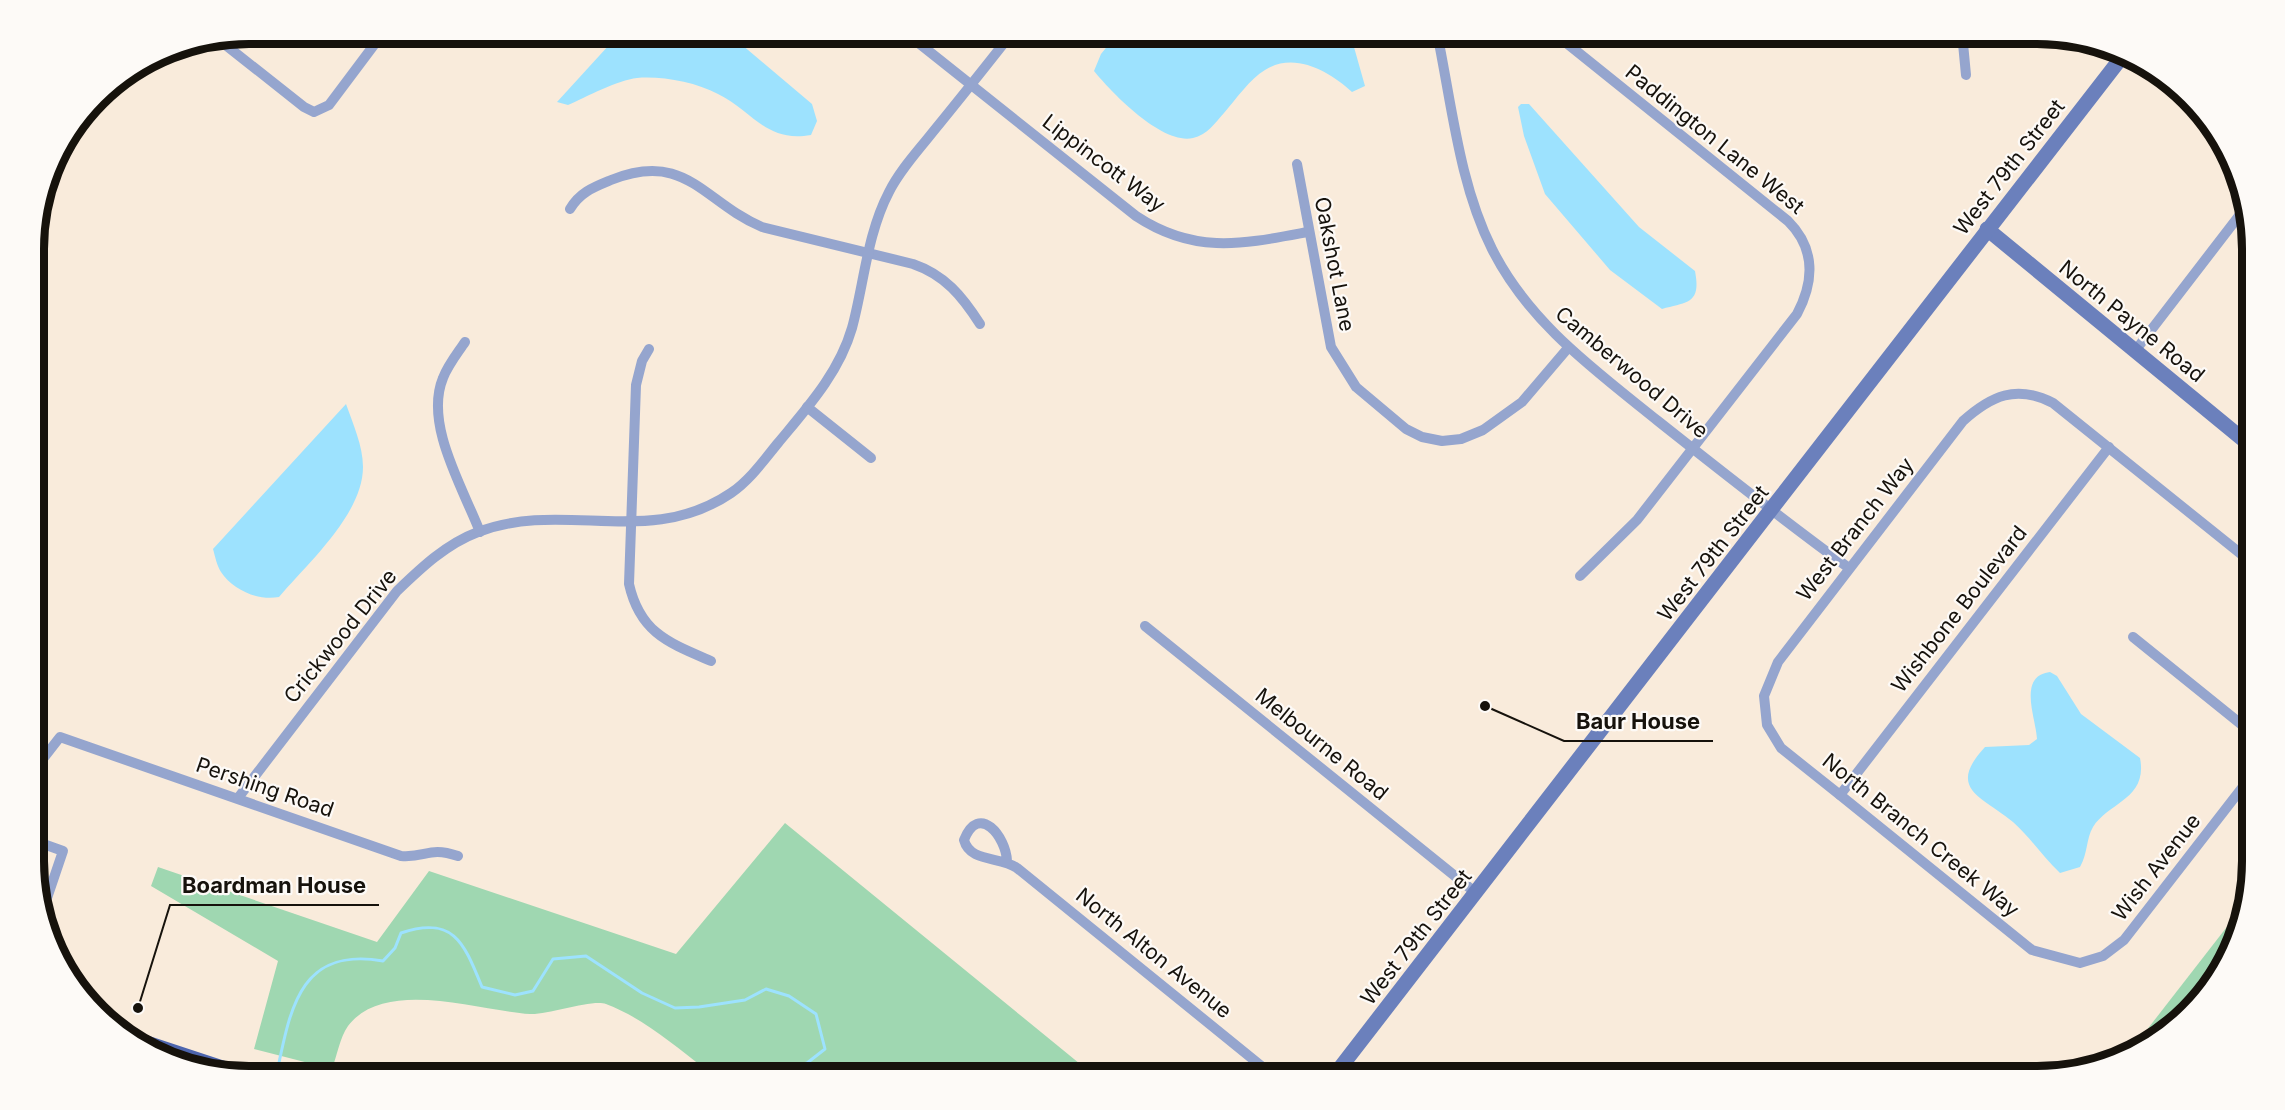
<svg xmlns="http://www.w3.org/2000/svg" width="2285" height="1110" viewBox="0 0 2285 1110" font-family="Inter,sans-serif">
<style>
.commercial{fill:#eadef2}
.green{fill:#9fd7b1}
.water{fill:#9de2fe}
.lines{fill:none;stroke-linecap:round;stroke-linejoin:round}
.stream{stroke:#9de2fe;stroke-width:3}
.street{stroke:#95a5ce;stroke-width:10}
.secondary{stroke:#6b80bc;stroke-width:15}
.primary{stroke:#4d65ae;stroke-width:18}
.labels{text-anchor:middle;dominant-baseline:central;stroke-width:4.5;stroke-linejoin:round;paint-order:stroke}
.street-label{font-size:21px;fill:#16120c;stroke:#fdfaf7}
.rim{fill:none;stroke:#16120c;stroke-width:8}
.leader{fill:none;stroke:#16120c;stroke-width:2}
.callout-dot{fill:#16120c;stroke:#fdfaf7;stroke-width:2}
.callout-label{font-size:22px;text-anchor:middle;font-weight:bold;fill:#16120c;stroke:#fdfaf7;stroke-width:4.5;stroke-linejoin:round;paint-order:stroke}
</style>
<rect width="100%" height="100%" fill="#f9ebdb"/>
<polygon class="commercial" points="920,1067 947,1074 964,1077 913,1077"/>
<g class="green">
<path d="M 785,823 L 1096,1077 L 964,1077 L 920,1067 L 913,1077 L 707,1077 L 705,1069 C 674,1045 643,1018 606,1004 C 592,999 548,1015 530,1014 C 480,1011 385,977 348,1026 C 340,1037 337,1056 332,1069 L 254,1049 L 278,961 L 151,886 L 158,867 L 377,942 L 429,871 L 676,954 Z"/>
<polygon points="2233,919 2237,929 2230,957 2157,1041 2132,1049"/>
</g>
<g class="water">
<path d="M 620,33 L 728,33 L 812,104 L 817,121 L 811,135 C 766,143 754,112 718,94 C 695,82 662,76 637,78 C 618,80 586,97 568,105 L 557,102 Z"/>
<path d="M 1118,33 L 1350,33 L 1365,86 L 1352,92 C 1330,72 1295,51 1265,70 C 1250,79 1236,99 1224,113 C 1215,123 1207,135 1193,138 C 1162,145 1112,93 1094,71 L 1101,54 Z"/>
<path d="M 1521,104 L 1529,104 L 1639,227 L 1695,271 C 1701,303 1689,302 1662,309 L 1610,270 L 1545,194 L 1524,136 L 1518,107 Z"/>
<path d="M 346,404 C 353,424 363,446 363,467 C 363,514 308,563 279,597 C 258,601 233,590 221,572 C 217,566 215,556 213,549 Z"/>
<path d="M 2050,672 L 2057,676 L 2081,714 L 2140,758 C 2148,799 2109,802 2093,827 C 2086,839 2088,853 2080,867 L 2060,873 C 2043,857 2030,837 2013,822 C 1984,797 1945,790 1985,747 L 2029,745 L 2037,739 C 2036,718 2017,676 2050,672 Z"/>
</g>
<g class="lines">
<path class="stream" d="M 276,1077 C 290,1011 298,946 383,961 L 395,948 L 401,933 C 454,915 464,943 482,987 L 515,995 L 533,991 L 553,959 L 586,956 L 642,993 L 675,1008 L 699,1007 L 745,1000 L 766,989 L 789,996 L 816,1014 L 825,1049 L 807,1063 L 787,1069 L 783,1077"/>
<g class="street">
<path d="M 906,33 L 1136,216 C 1195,255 1243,244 1308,232"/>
<path d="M 1437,33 C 1452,105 1459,183 1492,249 C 1529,323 1595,370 1658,421 C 1721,471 1784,521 1849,568"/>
<path d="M 1554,33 L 1788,221 C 1816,249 1814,282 1797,314 L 1637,520 L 1580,576"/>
<polyline points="1962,33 1966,75"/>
<polyline points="218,39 304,107 314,112 329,105 383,33"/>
<polyline points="1297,164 1331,347 1356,387 1406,429 1422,437 1442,441 1461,439 1483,430 1522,402 1568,348"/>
<path d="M 570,209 C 580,192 594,187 611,180 C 686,150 703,202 762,227 L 913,264 C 945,275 962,296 980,324"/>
<path d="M 465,342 C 457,354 448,365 443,378 C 424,424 463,488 480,532"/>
<path d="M 649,349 L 642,361 L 636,385 L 629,584 C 640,633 669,643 711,661"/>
<polyline points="2135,351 2245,208"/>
<polyline points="807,407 871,458"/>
<path d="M 2251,562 L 2053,403 C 2016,384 1991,396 1963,421 L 1778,662 L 1764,696 L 1767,725 L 1781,748 L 1840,795 L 2032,950 L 2080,963 L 2103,956 L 2124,940 L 2252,775"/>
<polyline points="1145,626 1476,893"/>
<polyline points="2133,637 2252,733"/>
<path d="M 35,769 L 60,737 L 401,856 C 427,858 428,846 458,856"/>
<polyline points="1840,795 2109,447"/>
<path d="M 238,798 L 397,591 C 421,568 446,544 478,532 C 564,499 649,549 731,493 C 750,480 764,460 778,443 C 807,408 839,373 852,328 C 864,284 867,234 889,192 C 900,170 917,152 932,133 C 959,100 986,66 1012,33"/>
<polyline points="35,841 63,851 43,910"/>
<path d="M 1007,861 C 1006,837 979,802 964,840 C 970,863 1001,856 1017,868 L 1275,1077"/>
</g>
<g class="secondary">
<polyline points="1987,229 2251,446"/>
<path d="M 1333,1077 C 1598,736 1859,393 2125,53"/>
</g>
<polyline class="primary" points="136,1041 239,1075"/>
</g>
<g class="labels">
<g class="street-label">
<text transform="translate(1715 139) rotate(39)">Paddington Lane West</text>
<text transform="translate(1104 163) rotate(37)">Lippincott Way</text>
<text transform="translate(2009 167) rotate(-52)">West 79th Street</text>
<text transform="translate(1335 264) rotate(79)">Oakshot Lane</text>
<text transform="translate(2132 321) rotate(39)">North Payne Road</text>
<text transform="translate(1632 372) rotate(40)">Camberwood Drive</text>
<text transform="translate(1855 529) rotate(-52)">West Branch Way</text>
<text transform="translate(1713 553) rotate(-52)">West 79th Street</text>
<text transform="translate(1959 609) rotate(-52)">Wishbone Boulevard</text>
<text transform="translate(340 636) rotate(-51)">Crickwood Drive</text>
<text transform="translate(1322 744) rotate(39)">Melbourne Road</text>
<text transform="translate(265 787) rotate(19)">Pershing Road</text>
<text transform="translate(1921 835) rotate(39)">North Branch Creek Way</text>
<text transform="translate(2156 867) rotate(-52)">Wish Avenue</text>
<text transform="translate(1416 937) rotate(-52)">West 79th Street</text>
<text transform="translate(1154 953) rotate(39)">North Alton Avenue</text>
</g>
</g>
<path d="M0 0H2285V1110H0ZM249 44H2037A205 205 0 0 1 2242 249V861A205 205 0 0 1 2037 1066H249A205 205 0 0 1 44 861V249A205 205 0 0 1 249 44Z" fill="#fdfaf7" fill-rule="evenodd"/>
<path class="rim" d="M249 44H2037A205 205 0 0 1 2242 249V861A205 205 0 0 1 2037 1066H249A205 205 0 0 1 44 861V249A205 205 0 0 1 249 44Z"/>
<path class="leader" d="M1485 706L1564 741H1713M138 1008L170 905H379"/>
<g class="callout-dot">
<circle cx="1485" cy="706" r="6"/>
<circle cx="138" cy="1008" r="6"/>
</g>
<g class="callout-label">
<text x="1638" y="729">Baur House</text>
<text x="274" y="893">Boardman House</text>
</g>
</svg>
